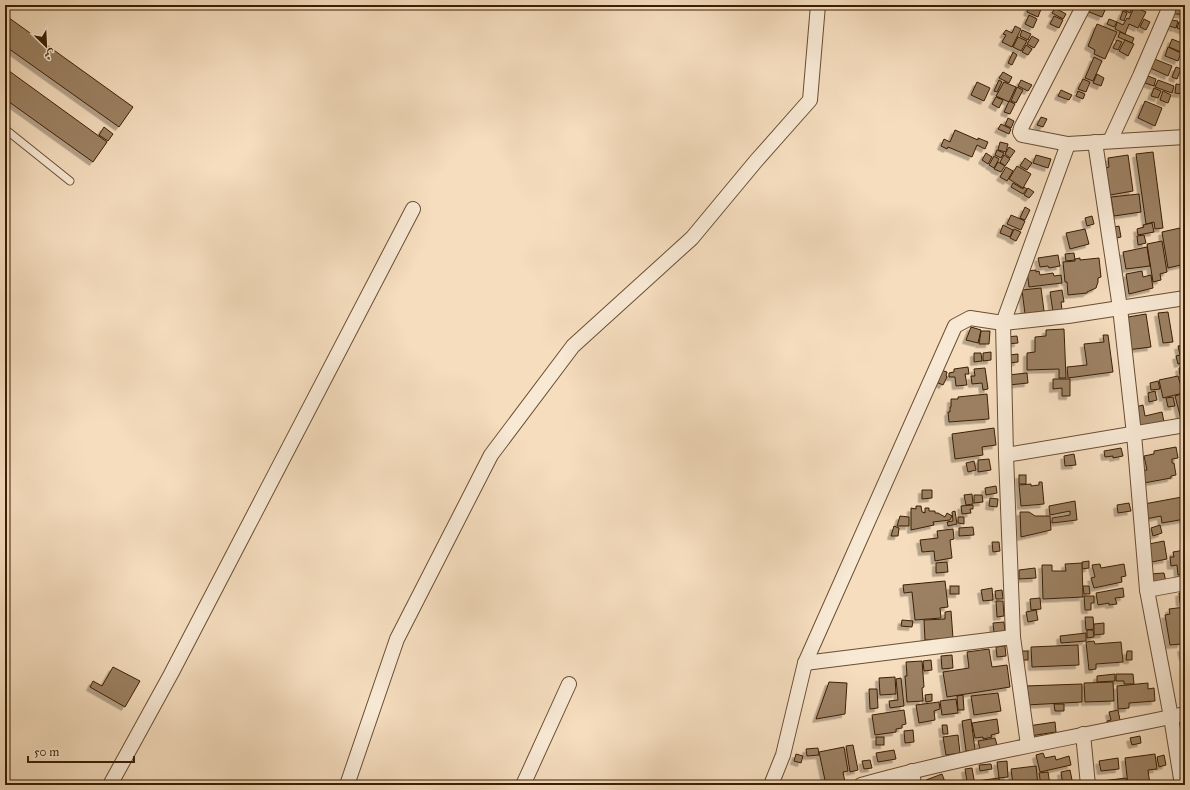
<svg xmlns="http://www.w3.org/2000/svg" width="1190" height="790" viewBox="0 0 1190 790" font-family="'IM FELL Great Primer',Amiri,serif">
<style>
.building{fill:#9c8164;stroke:#3b1e03;filter:url(#shadow)}
.lines{fill:none;stroke-linecap:round;stroke-linejoin:round}
.lane-casing{stroke:#6a4e32;stroke-width:9}
.street-casing{stroke:#6a4e32;stroke-width:16}
.lane{stroke:#f8e9d5;stroke-width:7}
.street{stroke:#f8e9d5;stroke-width:14}
</style>
<defs>
<filter id="shadow"><feDropShadow dx="-3.5" dy="3.5" stdDeviation="0" flood-color="#0004"/></filter>
</defs>
<rect width="100%" height="100%" fill="#f5ddbe"/>
<filter id="stains"><feTurbulence type="fractalNoise" baseFrequency=".005" numOctaves="4"/><feColorMatrix values="0 0 0 0 .2 0 0 0 0 .09 0 0 0 0 .02 0 0 0 .5 -.17"/></filter>
<radialGradient id="worn" r=".72"><stop offset=".6" stop-color="#630" stop-opacity="0"/><stop offset="1" stop-color="#630" stop-opacity=".3"/></radialGradient>
<g class="building">
<polygon points="1030,5 1041,9 1038,17 1027,12"/>
<polygon points="1092,5 1105,10 1102,17 1089,12"/>
<polygon points="1126,5 1134,5 1130,13 1124,10"/>
<polygon points="1173,5 1185,5 1183,15 1171,13"/>
<polygon points="1134,7 1146,12 1138,28 1129,24 1125,34 1115,29 1117,22 1123,25 1127,18 1129,19"/>
<polygon points="1055,8 1066,14 1063,19 1052,13"/>
<polygon points="1123,11 1127,13 1124,21 1120,19"/>
<polygon points="5,15 133,107 119,127 5,46"/>
<polygon points="1029,15 1037,19 1033,28 1025,24"/>
<polygon points="1054,16 1063,20 1059,28 1050,24"/>
<polygon points="1109,19 1117,22 1114,27 1107,24"/>
<polygon points="1144,19 1150,22 1146,30 1140,27"/>
<polygon points="1171,20 1178,21 1176,28 1169,26"/>
<polygon points="1179,22 1185,24 1185,31 1177,28"/>
<polygon points="1097,24 1117,32 1105,59 1094,54 1095,50 1088,46"/>
<polygon points="1015,26 1021,29 1012,47 1002,42 1006,35 1003,34 1006,30 1012,33"/>
<polygon points="1022,30 1031,34 1028,40 1020,36"/>
<polygon points="1120,32 1134,38 1132,43 1118,37"/>
<polygon points="1032,36 1039,40 1034,48 1027,44"/>
<polygon points="1018,37 1027,41 1021,51 1013,47"/>
<polygon points="1172,39 1184,44 1181,52 1169,47"/>
<polygon points="1117,40 1122,42 1118,50 1113,48"/>
<polygon points="1125,40 1134,44 1128,56 1119,51"/>
<polygon points="1026,45 1032,49 1028,55 1022,52"/>
<polygon points="1168,47 1181,53 1178,61 1165,56"/>
<polygon points="1013,52 1017,55 1012,65 1008,63"/>
<polygon points="1094,57 1102,61 1093,81 1085,78"/>
<polygon points="1152,58 1172,66 1168,76 1148,67"/>
<polygon points="1176,67 1181,69 1177,79 1172,77"/>
<polygon points="5,68 107,142 93,162 5,99"/>
<polygon points="1003,72 1012,77 1009,83 999,78"/>
<polygon points="1097,74 1104,78 1101,86 1093,83"/>
<polygon points="1148,76 1156,79 1154,86 1145,83"/>
<polygon points="1083,79 1090,82 1086,92 1078,89"/>
<polygon points="999,80 1002,82 997,92 994,91"/>
<polygon points="1021,80 1032,85 1028,91 1018,86"/>
<polygon points="1158,80 1174,86 1172,93 1155,87"/>
<polygon points="977,82 990,88 984,101 971,95"/>
<polygon points="1004,82 1016,87 1009,102 996,96"/>
<polygon points="1176,84 1183,85 1182,94 1175,93"/>
<polygon points="1017,87 1023,90 1016,103 1011,101"/>
<polygon points="1154,88 1161,91 1158,98 1151,96"/>
<polygon points="1061,90 1072,95 1069,100 1058,96"/>
<polygon points="1078,91 1085,94 1083,99 1076,96"/>
<polygon points="1163,91 1171,95 1168,103 1160,100"/>
<polygon points="996,97 1003,100 999,108 992,104"/>
<polygon points="1009,101 1015,104 1010,114 1004,112"/>
<polygon points="1145,101 1162,108 1155,126 1138,118"/>
<polygon points="1041,117 1047,119 1043,127 1037,125"/>
<polygon points="1008,118 1014,121 1011,128 1005,125"/>
<polygon points="1001,124 1011,129 1009,134 998,129"/>
<polygon points="104,127 113,134 108,141 99,135"/>
<polygon points="955,130 978,140 978,138 988,142 985,149 977,145 972,157 948,147 947,149 941,146 944,139 950,142"/>
<polygon points="1000,142 1008,144 1006,152 998,150"/>
<polygon points="1009,147 1015,151 1010,158 1005,154"/>
<polygon points="997,150 1004,153 1001,158 995,155"/>
<polygon points="1153,152 1163,228 1155,229 1154,222 1146,224 1136,154"/>
<polygon points="986,153 992,157 988,164 982,160"/>
<polygon points="1004,155 1010,159 1005,166 1000,162"/>
<polygon points="1036,155 1051,159 1048,168 1033,163"/>
<polygon points="1128,155 1133,191 1110,195 1106,168 1109,167 1108,158"/>
<polygon points="994,156 999,159 994,168 989,165"/>
<polygon points="1025,158 1032,163 1027,170 1020,166"/>
<polygon points="998,162 1005,166 1001,172 994,169"/>
<polygon points="1017,166 1031,174 1023,188 1009,179"/>
<polygon points="1006,167 1013,171 1007,181 1000,177"/>
<polygon points="1013,183 1023,189 1024,187 1027,189 1023,194 1011,187"/>
<polygon points="1028,188 1034,192 1029,198 1024,195"/>
<polygon points="1139,194 1141,212 1114,216 1111,197"/>
<polygon points="1025,207 1030,210 1025,220 1020,218"/>
<polygon points="1011,215 1025,221 1021,230 1007,224"/>
<polygon points="1092,216 1094,224 1087,226 1085,218"/>
<polygon points="1152,223 1154,232 1138,235 1137,229 1144,227 1143,225"/>
<polygon points="1003,225 1013,230 1010,237 1000,233"/>
<polygon points="1119,226 1121,237 1112,239 1109,228"/>
<polygon points="1180,228 1185,256 1185,264 1168,268 1162,232"/>
<polygon points="1014,229 1021,232 1016,241 1010,238"/>
<polygon points="1085,229 1089,244 1070,249 1066,233"/>
<polygon points="1144,235 1146,243 1138,245 1137,236"/>
<polygon points="1162,241 1167,272 1160,274 1161,280 1153,282 1147,244"/>
<polygon points="1147,247 1150,266 1126,269 1123,252"/>
<polygon points="1074,253 1075,260 1066,261 1065,254"/>
<polygon points="1058,255 1060,266 1049,268 1048,266 1040,267 1038,258"/>
<polygon points="1080,258 1080,260 1099,258 1101,277 1098,278 1098,282 1096,288 1087,292 1087,293 1068,295 1067,282 1065,282 1063,262 1075,261 1075,259"/>
<polygon points="1036,270 1036,272 1039,271 1040,275 1053,273 1054,276 1061,275 1062,283 1029,287 1027,271"/>
<polygon points="1142,271 1143,277 1151,275 1153,288 1129,294 1126,274"/>
<polygon points="1041,288 1044,311 1025,314 1022,290"/>
<polygon points="1062,290 1064,302 1061,302 1062,310 1053,312 1050,292"/>
<polygon points="1168,312 1173,342 1163,343 1158,313"/>
<polygon points="1146,314 1151,347 1127,350 1122,318"/>
<polygon points="971,327 981,330 978,343 966,340"/>
<polygon points="1064,329 1066,378 1059,378 1059,369 1027,370 1027,353 1035,352 1035,337 1046,336 1046,330"/>
<polygon points="981,331 990,331 989,344 979,344"/>
<polygon points="1103,335 1108,335 1113,372 1068,378 1067,367 1087,365 1084,344 1104,342"/>
<polygon points="1017,336 1018,343 1007,344 1006,337"/>
<polygon points="1185,345 1185,362 1178,364 1176,356 1180,355 1178,346"/>
<polygon points="991,352 991,360 983,361 983,353"/>
<polygon points="974,353 981,353 982,361 974,362"/>
<polygon points="1018,354 1018,362 1009,363 1009,355"/>
<polygon points="1185,366 1185,374 1180,375 1179,368"/>
<polygon points="968,367 969,374 965,374 967,385 956,386 955,377 949,377 949,373 954,372 954,369"/>
<polygon points="985,368 988,389 983,390 982,383 972,384 971,376 975,376 974,369"/>
<polygon points="941,370 947,372 946,376 947,377 943,385 936,382"/>
<polygon points="1027,373 1028,383 1009,385 1008,375"/>
<polygon points="1185,375 1185,385 1182,386 1180,376"/>
<polygon points="1178,376 1183,393 1163,398 1159,380"/>
<polygon points="1053,379 1070,379 1070,396 1062,396 1062,388 1053,389"/>
<polygon points="1158,381 1160,389 1151,390 1150,383"/>
<polygon points="1155,391 1157,400 1149,402 1148,393"/>
<polygon points="987,394 989,419 949,422 948,412 950,412 950,407 951,407 951,399 958,399 958,397"/>
<polygon points="1182,394 1185,404 1185,418 1181,419 1175,396"/>
<polygon points="1173,397 1175,406 1168,407 1166,398"/>
<polygon points="1143,405 1145,416 1162,412 1164,422 1136,428 1132,408"/>
<polygon points="994,428 996,445 982,447 983,455 955,459 952,434"/>
<polygon points="1176,447 1178,458 1172,459 1172,463 1174,463 1176,475 1171,476 1171,478 1144,483 1142,471 1147,470 1144,456 1154,454 1154,451"/>
<polygon points="1121,448 1123,456 1113,458 1113,456 1105,457 1104,451"/>
<polygon points="1074,454 1076,465 1065,466 1064,456"/>
<polygon points="989,459 991,470 978,472 978,460"/>
<polygon points="974,461 976,470 968,472 966,463"/>
<rect x="1019" y="475" width="7" height="9"/>
<polygon points="1039,482 1042,482 1044,504 1021,506 1019,485 1031,484 1031,486 1039,485"/>
<polygon points="996,486 997,493 986,495 985,488"/>
<polygon points="922,490 932,490 932,498 922,499"/>
<polygon points="972,494 973,504 966,505 964,495"/>
<polygon points="974,495 982,495 983,502 974,503"/>
<polygon points="1182,497 1185,519 1162,523 1161,516 1146,519 1144,504"/>
<polygon points="990,498 998,499 997,507 989,506"/>
<polygon points="1075,501 1077,520 1052,523 1052,518 1070,515 1070,511 1050,515 1049,506"/>
<polygon points="1129,503 1131,511 1118,513 1117,505"/>
<polygon points="973,505 973,509 970,509 971,513 962,514 961,506"/>
<polygon points="916,506 921,506 922,512 925,513 925,508 929,508 929,511 935,511 935,513 938,513 945,517 947,513 952,516 950,520 933,522 934,525 911,530 911,508 916,509"/>
<polygon points="955,511 957,524 948,526 947,522 953,521 952,512"/>
<polygon points="1020,512 1029,512 1035,516 1050,516 1051,530 1021,537"/>
<polygon points="900,516 909,517 909,526 897,526"/>
<polygon points="958,517 964,517 964,524 958,523"/>
<polygon points="1160,525 1162,533 1153,536 1151,528"/>
<polygon points="894,526 899,528 898,536 891,536"/>
<polygon points="973,527 974,535 959,536 959,528"/>
<polygon points="953,529 954,539 950,540 952,558 935,561 934,551 922,552 920,540 938,538 937,531"/>
<polygon points="1164,541 1167,559 1152,562 1149,544"/>
<polygon points="992,542 999,542 1000,551 993,552"/>
<polygon points="1185,550 1185,574 1178,575 1177,565 1171,566 1170,557 1174,557 1173,552"/>
<polygon points="1089,561 1089,568 1082,569 1082,562"/>
<polygon points="947,562 948,572 936,573 936,563"/>
<polygon points="1082,563 1083,597 1043,599 1042,565 1052,565 1052,571 1066,571 1065,564"/>
<polygon points="1100,564 1101,568 1124,564 1126,576 1121,577 1122,582 1094,588 1091,578 1095,577 1092,565"/>
<polygon points="1035,568 1036,578 1019,579 1019,570"/>
<polygon points="1164,573 1166,582 1151,584 1150,574"/>
<polygon points="945,581 948,607 940,608 941,618 915,620 912,592 904,593 903,585"/>
<rect x="950" y="586" width="9" height="8"/>
<polygon points="1083,586 1089,586 1090,594 1084,594"/>
<polygon points="992,588 993,600 983,601 981,590"/>
<polygon points="1123,588 1124,597 1115,598 1117,604 1109,605 1109,603 1098,605 1096,593"/>
<polygon points="1002,590 1003,599 996,599 995,591"/>
<polygon points="1185,592 1185,603 1180,603 1179,593"/>
<polygon points="1084,596 1094,596 1094,603 1091,603 1091,610 1085,610"/>
<polygon points="1040,598 1041,609 1031,610 1030,599"/>
<polygon points="996,601 1003,601 1004,616 997,617"/>
<polygon points="1185,607 1185,656 1183,657 1181,648 1184,648 1183,641 1181,642 1181,644 1170,645 1165,615 1170,614 1169,609"/>
<polygon points="1036,610 1038,620 1028,622 1026,612"/>
<polygon points="951,611 953,638 925,640 924,620 945,619 945,612"/>
<polygon points="1085,617 1093,617 1094,629 1086,630"/>
<polygon points="902,620 913,621 912,627 901,626"/>
<polygon points="1004,622 1005,632 994,633 993,623"/>
<polygon points="1104,623 1104,634 1094,635 1094,624"/>
<polygon points="1087,630 1093,630 1094,637 1087,638"/>
<polygon points="1086,633 1086,641 1061,643 1060,636"/>
<polygon points="1094,641 1095,644 1121,642 1123,662 1096,664 1096,669 1089,670 1086,642"/>
<polygon points="1078,645 1079,665 1032,667 1031,647"/>
<polygon points="1005,646 1006,656 997,657 996,647"/>
<polygon points="989,649 992,667 1007,665 1010,687 947,697 943,672 969,668 967,652"/>
<rect x="1022" y="651" width="6" height="9"/>
<polygon points="1127,651 1132,651 1132,660 1126,660"/>
<polygon points="952,655 953,668 942,669 941,656"/>
<polygon points="931,660 932,670 924,671 923,661"/>
<polygon points="922,661 924,687 922,688 923,701 907,702 905,676 907,676 906,662"/>
<polygon points="113,667 140,681 125,707 90,687 93,681 102,686"/>
<polygon points="1115,674 1115,681 1097,682 1097,676"/>
<polygon points="1116,674 1133,674 1134,684 1124,684 1124,681 1116,681"/>
<polygon points="895,677 896,694 880,695 879,678"/>
<polygon points="901,678 904,706 890,708 889,701 898,700 896,679"/>
<polygon points="829,682 847,683 845,714 816,719"/>
<polygon points="1113,682 1114,701 1085,702 1084,683"/>
<polygon points="1148,683 1148,689 1154,688 1155,701 1129,703 1129,708 1118,709 1117,686"/>
<polygon points="1082,684 1082,702 1026,705 1025,686"/>
<polygon points="869,689 877,689 878,708 870,709"/>
<polygon points="998,693 1001,711 974,715 971,696"/>
<polygon points="932,694 932,701 926,702 925,695"/>
<polygon points="963,695 964,710 958,710 957,696"/>
<polygon points="956,699 958,713 942,715 940,701"/>
<polygon points="939,702 940,709 934,711 935,720 919,723 916,705"/>
<polygon points="1054,704 1064,704 1064,711 1055,711"/>
<polygon points="904,710 906,724 902,725 902,728 896,729 896,732 875,735 872,715"/>
<polygon points="1118,710 1121,725 1108,728 1107,721 1111,720 1109,712"/>
<polygon points="971,719 975,750 966,751 962,721"/>
<polygon points="997,719 999,733 991,735 992,737 983,739 983,737 975,738 972,723"/>
<polygon points="1055,722 1056,732 1030,736 1028,726"/>
<polygon points="942,725 947,725 948,734 943,734"/>
<polygon points="913,730 914,742 905,743 904,731"/>
<polygon points="1185,730 1185,754 1180,731"/>
<polygon points="958,735 960,753 946,755 943,737"/>
<polygon points="1140,736 1141,743 1132,745 1130,738"/>
<rect x="876" y="737" width="8" height="8"/>
<polygon points="995,738 997,745 980,749 978,741"/>
<polygon points="853,745 858,770 850,772 846,746"/>
<polygon points="844,747 848,771 843,772 845,782 826,785 819,752"/>
<polygon points="818,748 819,755 807,756 806,749"/>
<polygon points="894,750 896,759 878,762 876,753"/>
<polygon points="1043,753 1045,758 1055,756 1056,760 1069,756 1071,765 1040,772 1036,755"/>
<polygon points="796,754 803,756 801,763 794,761"/>
<polygon points="1155,754 1157,769 1148,770 1150,785 1128,785 1125,758"/>
<polygon points="1164,755 1166,765 1159,767 1157,757"/>
<polygon points="1118,758 1119,769 1101,771 1099,761"/>
<polygon points="870,760 872,768 864,769 862,761"/>
<polygon points="1007,761 1008,777 999,778 997,762"/>
<polygon points="991,764 992,769 980,771 979,765"/>
<polygon points="1036,766 1038,785 1013,785 1011,769"/>
<polygon points="972,768 975,785 953,785 952,783 967,781 965,769"/>
<polygon points="1070,770 1073,785 1063,785 1061,772"/>
<polygon points="1048,772 1050,785 1041,785 1039,773"/>
<polygon points="942,774 945,782 938,785 928,785 926,780"/>
<polygon points="999,778 1000,785 977,785 977,781"/>
<polygon points="1126,778 1127,785 1094,785 1094,782"/>
</g>
<g class="lines">
<defs>
<polyline id="lane" points="5,129 70,181"/>
<g id="street">
<polyline points="1084,5 1021,128 1020,132 1022,135 1068,144 1185,137"/>
<polyline points="1110,141 1140,76 1168,11"/>
<polyline points="1095,142 1120,308 1134,434 1147,590 1171,717 1182,785"/>
<polyline points="1068,144 1003,323 1068,316 1185,298"/>
<polyline points="1006,455 1185,425"/>
<polyline points="1147,590 1185,583"/>
<polyline points="805,663 1013,637"/>
<polyline points="1083,734 1088,785"/>
<polyline points="912,771 914,785"/>
<polyline points="110,785 171,674 413,209"/>
<polyline points="347,785 397,639 491,455 573,346 692,238 756,161 810,100 818,5"/>
<polyline points="523,785 569,684"/>
<polyline points="771,785 783,755 805,663 955,326 970,318 1003,323 1006,455 1013,637 1028,745"/>
<path d="M 861,785 C 968,755 1077,737 1185,714"/>
</g>
</defs>
<use href="#lane" class="lane-casing"/>
<use href="#street" class="street-casing"/>
<use href="#lane" class="lane"/>
<use href="#street" class="street"/>
</g>
<rect width="1190" height="790" fill="none" stroke="#f5ddbe" stroke-width="20"/>
<rect x="6" y="6" width="1178" height="778" fill="none" stroke="#3b1e03" stroke-width="2"/>
<rect x="10" y="10" width="1170" height="770" fill="none" stroke="#3b1e03"/>
<g transform="translate(46 46) rotate(156)" stroke="#f8e9d5" stroke-width="3" paint-order="stroke">
<path d="M0-3L7 15L0 10L-7 15Z" fill="#3b1e03"/>
<text y="-6" font-size="11" font-weight="bold" text-anchor="middle" fill="#3b1e03">ش</text>
</g>
<path d="M28 756v6h106v-6" fill="none" stroke="#3b1e03" stroke-width="2"/>
<text x="34" y="756" font-size="12" fill="#3b1e03" stroke="#f8e9d5" stroke-width="3" paint-order="stroke">50 m</text>
<rect width="100%" height="100%" filter="url(#stains)"/>
<rect width="100%" height="100%" fill="url(#worn)"/>
</svg>
